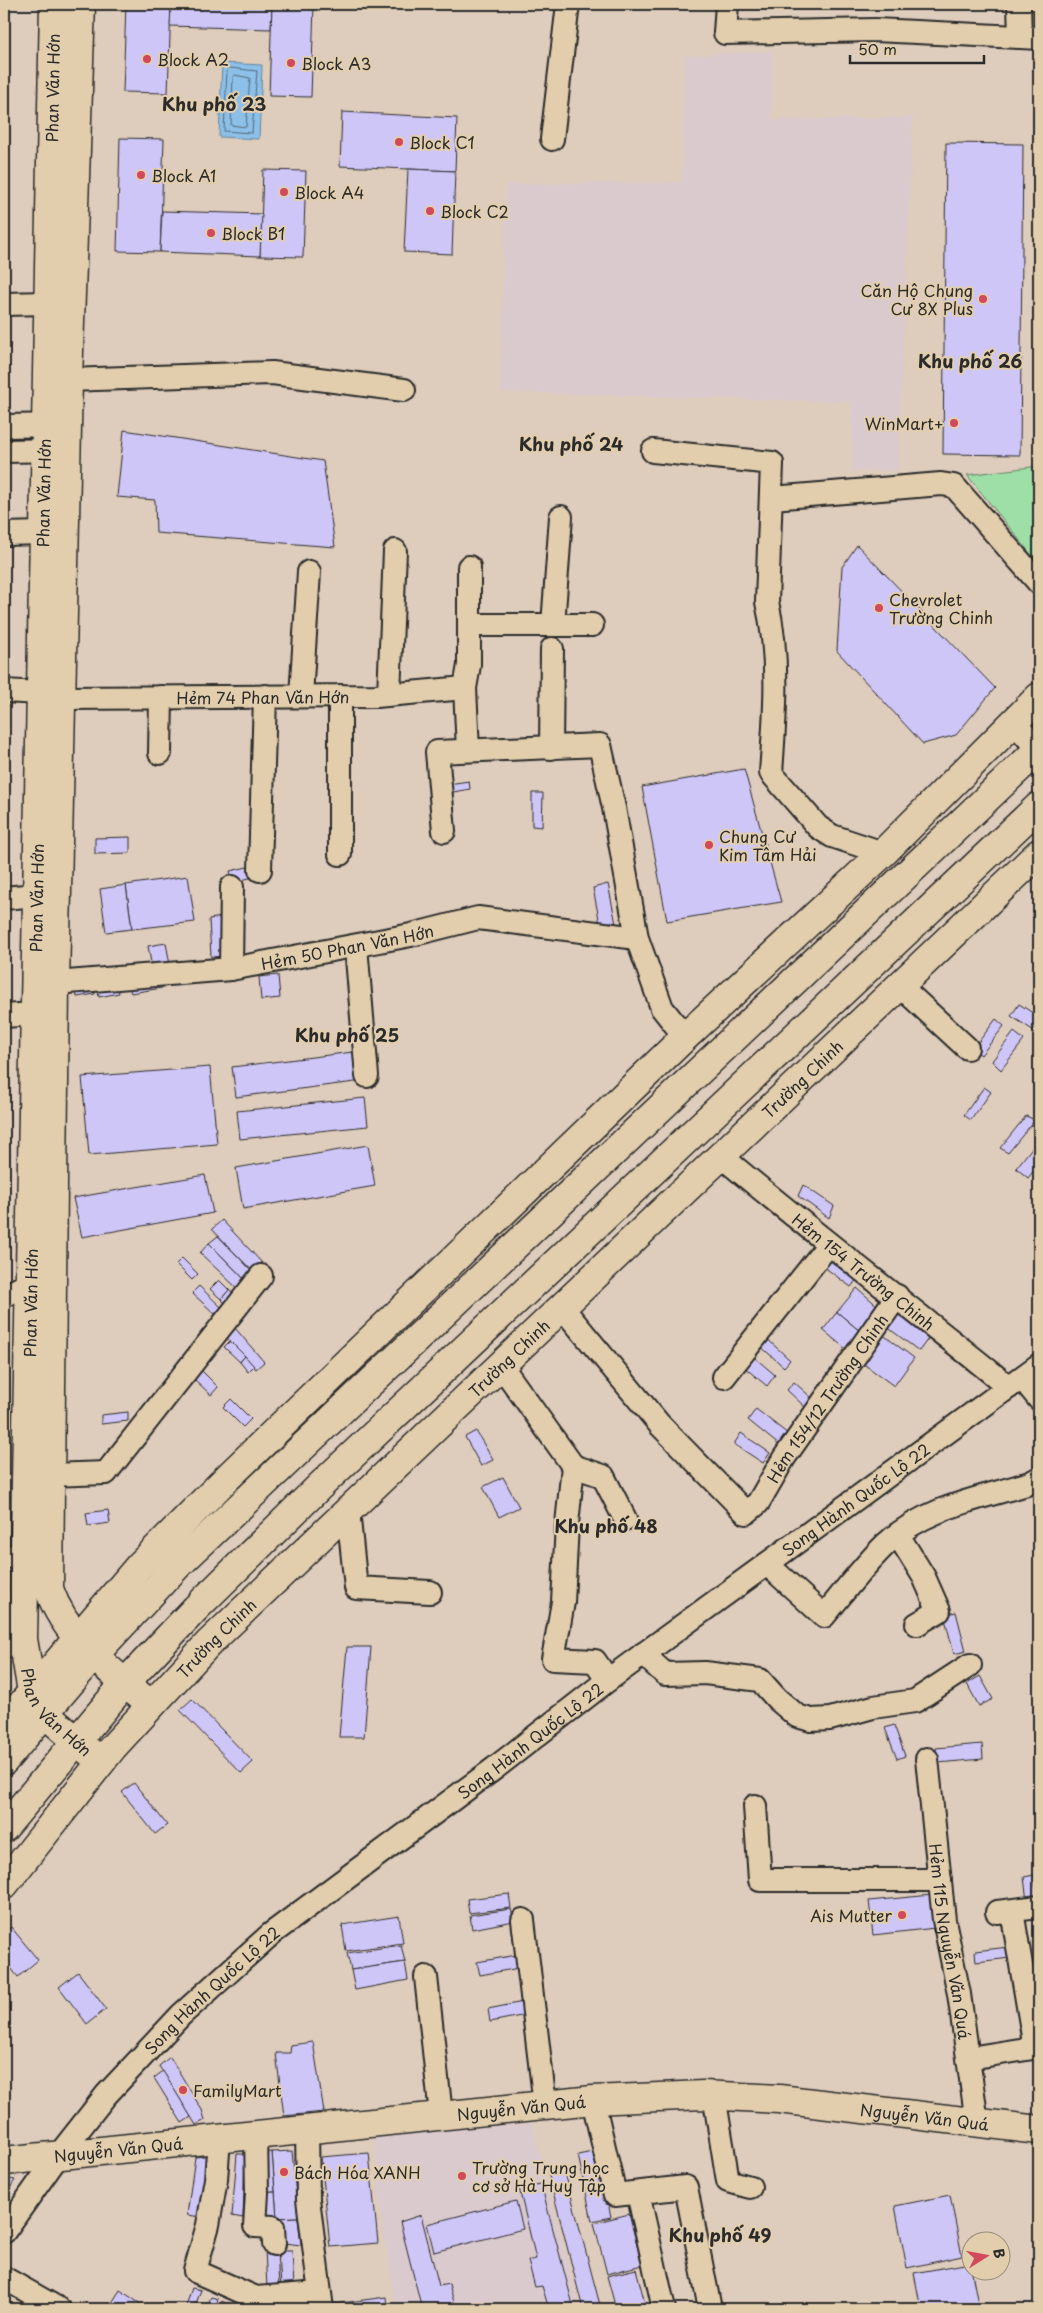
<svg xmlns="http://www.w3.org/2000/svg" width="1043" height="2313" viewBox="0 0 1043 2313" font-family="'Playpen Sans',sans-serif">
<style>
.built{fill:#dacace}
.green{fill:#9edea7;stroke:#648469}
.water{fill:#8cc0e9;stroke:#65849d}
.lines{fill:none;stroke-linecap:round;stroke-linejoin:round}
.shore{stroke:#526777;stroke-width:1}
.building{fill:#cfc6f8;stroke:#2b2b2b}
.minor-casing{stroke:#2b2b2b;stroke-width:26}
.major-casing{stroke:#2b2b2b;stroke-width:31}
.minor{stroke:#e2cead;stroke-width:22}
.major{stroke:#e2cead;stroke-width:28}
.poi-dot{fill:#d1495b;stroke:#e2cead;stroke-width:2}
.labels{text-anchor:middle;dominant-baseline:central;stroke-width:4;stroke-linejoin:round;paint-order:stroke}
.poi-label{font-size:16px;fill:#2b2b2b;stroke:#e2cead;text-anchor:start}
.street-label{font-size:16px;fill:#2b2b2b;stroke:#e2cead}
.neighbourhood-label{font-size:18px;font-weight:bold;fill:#2b2b2b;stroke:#e2cead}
</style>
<rect width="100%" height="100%" fill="#deccbc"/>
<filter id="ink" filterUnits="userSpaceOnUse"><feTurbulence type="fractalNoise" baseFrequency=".02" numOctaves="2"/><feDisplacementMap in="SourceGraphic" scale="10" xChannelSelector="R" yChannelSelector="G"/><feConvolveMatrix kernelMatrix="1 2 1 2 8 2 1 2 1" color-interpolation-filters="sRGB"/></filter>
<g filter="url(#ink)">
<g class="built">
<polygon points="772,51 772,120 913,117 898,470 853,471 851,402 500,392 506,184 682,182 684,56"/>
<polygon points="532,2123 580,2309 396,2309 381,2216 374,2136"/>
</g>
<polygon class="green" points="1039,466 1039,564 967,475"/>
<polygon class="water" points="222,63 262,65 259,139 219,137"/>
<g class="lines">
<g class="shore">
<polygon points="230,68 257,71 252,133 224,131 227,71"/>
<polygon points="235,75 250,78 246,127 231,125 233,77"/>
</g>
</g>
<g class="building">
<polygon points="126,4 171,4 168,93 123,92"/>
<polygon points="171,4 272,4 271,29 170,26"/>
<polygon points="272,4 314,4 311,97 269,96"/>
<polygon points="342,112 457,118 455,171 340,166"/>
<polygon points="120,138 164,139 160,252 117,251"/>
<polygon points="946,143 1023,144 1020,455 943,454"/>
<polygon points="408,169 455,171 452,254 404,252"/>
<polygon points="263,170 306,171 303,257 260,256"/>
<polygon points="162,211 262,214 260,256 160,252"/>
<polygon points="124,430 323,461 335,547 156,533 155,500 117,497"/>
<polygon points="857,545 995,688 956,735 923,744 837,651 842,567"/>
<polygon points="744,769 781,902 667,921 642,787"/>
<polygon points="469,781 470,789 442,794 441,785"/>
<polygon points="532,793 543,793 542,827 532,826"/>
<polygon points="130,837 130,853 95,854 95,838"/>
<polygon points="256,865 258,876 233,882 230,871"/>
<polygon points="188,876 195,922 132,929 126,885"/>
<polygon points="608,884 616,924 601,929 593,888"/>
<polygon points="126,885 132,929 106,932 100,889"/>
<polygon points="222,917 225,956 211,957 209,919"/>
<polygon points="166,943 170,965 152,968 148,946"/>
<polygon points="278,975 280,998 261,1000 259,977"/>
<polygon points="160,977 162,988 131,993 128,983"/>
<polygon points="117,982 119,993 99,997 97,985"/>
<polygon points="93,983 95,994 77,997 75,986"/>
<polygon points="1019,1004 1039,1017 1039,1034 1011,1016"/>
<polygon points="996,1019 1004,1026 981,1055 973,1049"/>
<polygon points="1014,1032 1024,1040 1001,1070 992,1061"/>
<polygon points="4,1035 6,1035 8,1050 4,1050"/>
<polygon points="361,1051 363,1081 236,1097 232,1067"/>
<polygon points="210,1067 217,1144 89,1155 82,1077"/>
<polygon points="984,1087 991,1092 971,1120 964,1115"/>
<polygon points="365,1098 368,1126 240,1139 237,1111"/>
<polygon points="1026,1116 1035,1120 1008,1153 1000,1148"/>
<polygon points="1039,1139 1039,1164 1028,1178 1016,1168"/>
<polygon points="368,1145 375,1186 243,1209 236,1168"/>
<polygon points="205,1175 213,1213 82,1237 73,1198"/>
<polygon points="803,1185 834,1206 829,1218 798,1196"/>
<polygon points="222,1220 264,1265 255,1274 212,1229"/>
<polygon points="218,1236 255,1274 247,1282 209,1243"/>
<polygon points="209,1243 247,1282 239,1290 200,1253"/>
<polygon points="825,1257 857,1279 851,1287 820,1264"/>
<polygon points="182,1258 198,1274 192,1280 176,1264"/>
<polygon points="219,1280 229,1290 221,1299 210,1289"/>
<polygon points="199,1286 221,1307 215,1314 192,1293"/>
<polygon points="857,1288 881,1309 861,1332 837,1312"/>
<polygon points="229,1290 235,1295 226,1304 221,1299"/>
<polygon points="837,1312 861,1332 847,1350 823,1330"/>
<polygon points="897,1312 930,1336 919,1351 887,1327"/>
<polygon points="235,1328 264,1362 256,1369 227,1338"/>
<polygon points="882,1334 914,1358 894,1386 861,1362"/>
<polygon points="765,1337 790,1360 784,1367 759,1345"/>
<polygon points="230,1341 245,1356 240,1362 224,1347"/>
<polygon points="747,1351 775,1375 767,1386 738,1362"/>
<polygon points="245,1356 254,1366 248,1372 240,1362"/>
<polygon points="200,1369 218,1387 211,1395 193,1378"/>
<polygon points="794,1382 813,1399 805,1407 787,1390"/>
<polygon points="231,1399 251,1419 243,1427 223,1407"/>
<polygon points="756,1409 788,1434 779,1445 748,1420"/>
<polygon points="128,1412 128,1421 101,1424 101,1415"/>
<polygon points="476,1431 493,1460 481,1466 465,1437"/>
<polygon points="741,1433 770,1453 763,1463 734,1444"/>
<polygon points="503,1477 519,1507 499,1517 483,1487"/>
<polygon points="108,1510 110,1523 88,1526 86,1513"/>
<polygon points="956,1612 966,1651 954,1654 944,1615"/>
<polygon points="347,1647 371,1647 364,1737 339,1737"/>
<polygon points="980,1676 993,1699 979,1706 967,1684"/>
<polygon points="192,1699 253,1762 241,1773 180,1710"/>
<polygon points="894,1725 905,1756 897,1759 885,1728"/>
<polygon points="982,1744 983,1759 937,1763 936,1748"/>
<polygon points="134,1783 167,1825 155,1834 122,1792"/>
<polygon points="1034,1875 1037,1900 1027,1901 1024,1877"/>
<polygon points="509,1894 511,1908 469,1913 467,1899"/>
<polygon points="932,1895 935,1928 873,1935 869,1901"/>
<polygon points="511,1909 514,1921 472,1929 470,1915"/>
<polygon points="399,1916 403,1943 346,1951 342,1925"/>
<polygon points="11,1927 38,1960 18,1977 4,1959 4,1933"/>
<polygon points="401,1945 405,1962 351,1970 347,1953"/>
<polygon points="1009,1947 1010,1958 976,1962 975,1951"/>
<polygon points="517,1955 519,1968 480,1975 477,1962"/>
<polygon points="405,1962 408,1980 355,1990 351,1970"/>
<polygon points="78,1972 106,2009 87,2024 59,1987"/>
<polygon points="523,2002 526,2015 490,2022 488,2009"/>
<polygon points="313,2042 324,2112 284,2116 276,2053 290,2053 291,2045"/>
<polygon points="170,2057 202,2110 205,2120 196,2125 159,2066"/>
<polygon points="163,2071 191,2117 182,2123 154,2078"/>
<polygon points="292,2151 298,2217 277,2218 272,2152"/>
<polygon points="597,2151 611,2217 592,2221 578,2155"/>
<polygon points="272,2152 275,2192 259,2193 260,2153"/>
<polygon points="369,2153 378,2243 330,2247 321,2157"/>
<polygon points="237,2154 245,2154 243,2218 232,2216"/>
<polygon points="212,2155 201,2217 187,2215 195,2157"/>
<polygon points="564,2169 601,2309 583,2309 548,2172"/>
<polygon points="4,2178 15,2180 4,2198"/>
<polygon points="541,2184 574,2309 549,2309 542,2286 535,2287 528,2261 536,2259 519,2188"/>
<polygon points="275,2192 277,2218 260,2224 259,2193"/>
<polygon points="950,2195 962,2256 907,2268 895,2206"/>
<polygon points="516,2201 523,2229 434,2252 427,2224"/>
<polygon points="629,2214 642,2265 607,2274 594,2223"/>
<polygon points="421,2215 439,2286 449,2284 455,2306 445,2309 422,2309 400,2222"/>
<polygon points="298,2217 301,2245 276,2242 277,2218"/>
<polygon points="265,2250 277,2250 279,2287 267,2287"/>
<polygon points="279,2251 292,2251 294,2287 281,2288"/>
<polygon points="970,2263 979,2309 921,2309 914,2273"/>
<polygon points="636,2269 645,2303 616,2309 607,2276"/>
<polygon points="192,2288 201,2290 194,2309 185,2309"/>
<polygon points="120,2290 148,2309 108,2309"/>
<polygon points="211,2297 218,2299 215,2309 206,2309"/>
<polygon points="386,2297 387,2309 335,2309 334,2304"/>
<polygon points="222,2301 231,2306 229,2309 219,2309"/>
</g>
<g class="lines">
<defs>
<g id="minor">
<polyline points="727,4 725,33 875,30 1039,38"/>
<polyline points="1019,4 1020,37"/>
<polyline points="552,139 568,4"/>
<polyline points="4,304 47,303"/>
<polyline points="68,380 272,373 404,390"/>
<polyline points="4,426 63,425"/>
<polyline points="4,451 63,450"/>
<path d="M 653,451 L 772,463 L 767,602 C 780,658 775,716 771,773 L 818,827 L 832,836 L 883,853"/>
<polyline points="772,498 941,484 954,486 1039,583"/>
<polyline points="4,534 43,533"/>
<polyline points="469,625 592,625"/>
<polyline points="553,625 561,517"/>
<polyline points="4,691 40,693"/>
<polyline points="389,694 395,551"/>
<polyline points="301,696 309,572"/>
<path id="s1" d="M 62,698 L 376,696 L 465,688"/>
<polyline points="1015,723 1039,751"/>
<polyline points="551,748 552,649"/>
<polyline points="468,750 465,688 469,665 469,567"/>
<polyline points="160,753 161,697"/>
<polyline points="444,831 437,752 600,745 614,808 637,938 662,1008 685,1037"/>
<polyline points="340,854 340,696"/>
<polyline points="260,870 265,696"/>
<polyline points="4,898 36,895"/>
<polyline points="356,946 367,1076"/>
<polyline points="231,969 232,887"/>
<path id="s2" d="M 55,983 L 231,969 L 411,935 L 478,918 L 637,938"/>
<polyline points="899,985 967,1048"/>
<polyline points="4,1016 34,1014"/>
<path id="s3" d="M 720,1155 C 815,1235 913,1309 1009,1387"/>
<polyline points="4,1296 30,1283"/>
<path id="s4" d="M 561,1306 L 660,1425 L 746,1513 L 758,1503 L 784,1458 L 897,1296"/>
<polyline points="500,1364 573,1466 603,1476 625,1519"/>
<polyline points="724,1377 829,1244"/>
<polyline points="1022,1378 1039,1399"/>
<polyline points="573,1466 567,1524 563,1602 553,1659 595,1661 608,1680"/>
<polyline points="50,1475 106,1473 261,1276"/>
<polyline points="348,1510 356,1588 430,1592"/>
<polyline points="898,1535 924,1577 939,1611 917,1624"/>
<polyline points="4,1557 25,1555"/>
<path d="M 767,1564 L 824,1616 C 844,1592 863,1566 886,1544 C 925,1507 982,1498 1030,1483 L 1039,1478"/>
<polyline points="4,1647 23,1639"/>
<polyline points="643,1654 665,1674 705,1673 760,1680 777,1699 797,1716 811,1720 830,1719 873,1707 915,1701 970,1665"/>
<path id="s5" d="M 927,1759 L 944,1920 L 959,1994 L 977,2122"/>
<polyline points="755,1806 760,1880 940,1880"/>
<polyline points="1012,1911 1035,2048"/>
<polyline points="997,1912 1039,1907"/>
<polyline points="523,1920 545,2105"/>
<polyline points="426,1977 441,2115"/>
<polyline points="969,2058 1039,2047"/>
<polyline points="714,2095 728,2181 750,2187"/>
<polyline points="593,2100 615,2195 686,2187 710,2309"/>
<polyline points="307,2129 308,2199 322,2309"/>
<polyline points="256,2135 257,2193 255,2226 273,2227 274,2244"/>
<polyline points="219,2139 216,2179 208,2225 195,2271 256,2298 307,2294 310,2309"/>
<polyline points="638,2193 664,2309"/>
<path id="s6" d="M 4,2232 L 58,2156 L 106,2095 L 181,2015 L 271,1934 L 495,1768 L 608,1680 L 1039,1365"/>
<polyline points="4,2278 59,2309"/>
</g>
<g id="major">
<path id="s7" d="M 54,4 L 23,1639 L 32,1692 L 43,1712 L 101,1762"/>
<path d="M 81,4 L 68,380 L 55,983 L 49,1589 C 66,1639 112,1672 151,1705"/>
<polyline points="4,1725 139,1566 229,1476 685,1037 883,853 1039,697"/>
<polyline points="4,1761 94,1655 177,1566 1039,749"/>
<polyline points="4,1828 125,1683 196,1608 322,1484 1039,806"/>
<path id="s8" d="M 4,1885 L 113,1747 L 208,1644 L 1039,853"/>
<path id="s9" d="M 4,2161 L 593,2100 L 703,2095 L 779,2099 L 1039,2130"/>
</g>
</defs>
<use href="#minor" class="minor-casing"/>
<use href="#major" class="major-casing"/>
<use href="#minor" class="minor"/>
<use href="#major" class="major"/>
</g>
</g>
<g class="poi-dot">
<circle cx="147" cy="59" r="5"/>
<circle cx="291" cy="63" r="5"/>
<circle cx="399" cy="142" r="5"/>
<circle cx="141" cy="175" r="5"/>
<circle cx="284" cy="192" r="5"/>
<circle cx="430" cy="211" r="5"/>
<circle cx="211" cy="233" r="5"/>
<circle cx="983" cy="299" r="5"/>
<circle cx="954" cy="423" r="5"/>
<circle cx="879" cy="608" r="5"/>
<circle cx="709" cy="845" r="5"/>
<circle cx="902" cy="1915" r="5"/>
<circle cx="183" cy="2090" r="5"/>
<circle cx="284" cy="2172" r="5"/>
<circle cx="462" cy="2176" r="5"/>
</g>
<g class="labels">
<g class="poi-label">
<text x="157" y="59">Block A2</text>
<text x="301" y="63">Block A3</text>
<text x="409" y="142">Block C1</text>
<text x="151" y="175">Block A1</text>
<text x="294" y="192">Block A4</text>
<text x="440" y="211">Block C2</text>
<text x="221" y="233">Block B1</text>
<text x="973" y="290" text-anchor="end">Căn Hộ Chung<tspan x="973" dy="18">Cư 8X Plus</tspan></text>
<text x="944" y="423" text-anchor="end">WinMart+</text>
<text x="889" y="599">Chevrolet<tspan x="889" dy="18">Trường Chinh</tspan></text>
<text x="719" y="836">Chung Cư<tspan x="719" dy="18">Kim Tâm Hải</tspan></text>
<text x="892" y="1915" text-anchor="end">Ais Mutter</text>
<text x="193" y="2090">FamilyMart</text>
<text x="472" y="2167">Trường Trung học<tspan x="472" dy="18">cơ sở Hà Huy Tập</tspan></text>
<text x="294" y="2172">Bách Hóa XANH</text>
</g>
<g class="street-label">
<text transform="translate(52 88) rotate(-89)">Phan Văn Hớn</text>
<text transform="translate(43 493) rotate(-89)">Phan Văn Hớn</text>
<text stroke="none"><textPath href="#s1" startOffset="201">Hẻm 74 Phan Văn Hớn</textPath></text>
<text transform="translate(36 898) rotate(-89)">Phan Văn Hớn</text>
<text stroke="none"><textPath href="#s2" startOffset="295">Hẻm 50 Phan Văn Hớn</textPath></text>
<text stroke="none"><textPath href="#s8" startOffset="1136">Trường Chinh</textPath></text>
<text stroke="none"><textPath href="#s3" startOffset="185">Hẻm 154 Trường Chinh</textPath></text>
<text transform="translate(30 1303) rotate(-89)">Phan Văn Hớn</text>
<text stroke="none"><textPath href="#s8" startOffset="731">Trường Chinh</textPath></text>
<text stroke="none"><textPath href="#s4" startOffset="419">Hẻm 154/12 Trường Chinh</textPath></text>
<text stroke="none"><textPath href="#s6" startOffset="1130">Song Hành Quốc Lộ 22</textPath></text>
<text stroke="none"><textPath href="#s8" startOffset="326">Trường Chinh</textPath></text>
<text stroke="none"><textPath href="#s7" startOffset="1719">Phan Văn Hớn</textPath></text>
<text stroke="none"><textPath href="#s6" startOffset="725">Song Hành Quốc Lộ 22</textPath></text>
<text stroke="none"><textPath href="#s5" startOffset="184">Hẻm 115 Nguyễn Văn Quá</textPath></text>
<text stroke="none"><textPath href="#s6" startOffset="320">Song Hành Quốc Lộ 22</textPath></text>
<text stroke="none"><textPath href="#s9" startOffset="520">Nguyễn Văn Quá</textPath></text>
<text stroke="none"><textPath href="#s9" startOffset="925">Nguyễn Văn Quá</textPath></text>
<text stroke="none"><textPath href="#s9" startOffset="115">Nguyễn Văn Quá</textPath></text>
</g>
<g class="neighbourhood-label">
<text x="214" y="103">Khu phố 23</text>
<text x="970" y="360">Khu phố 26</text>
<text x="571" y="443">Khu phố 24</text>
<text x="347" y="1034">Khu phố 25</text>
<text x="606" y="1525">Khu phố 48</text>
<text x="720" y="2234">Khu phố 49</text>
</g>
</g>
<rect width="1043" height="2313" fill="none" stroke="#e2cead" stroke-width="20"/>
<rect x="10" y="10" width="1023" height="2293" fill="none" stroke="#2b2b2b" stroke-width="2" filter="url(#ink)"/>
<g transform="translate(986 2256) rotate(79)"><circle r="24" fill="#e2cead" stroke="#998d79"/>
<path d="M0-4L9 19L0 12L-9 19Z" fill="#d1495b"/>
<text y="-8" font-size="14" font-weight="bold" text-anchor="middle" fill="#2b2b2b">B</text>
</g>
<path d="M850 55v8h134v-8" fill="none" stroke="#2b2b2b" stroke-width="2.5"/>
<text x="858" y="55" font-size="15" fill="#2b2b2b" stroke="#e2cead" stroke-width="4" paint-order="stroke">50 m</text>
</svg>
